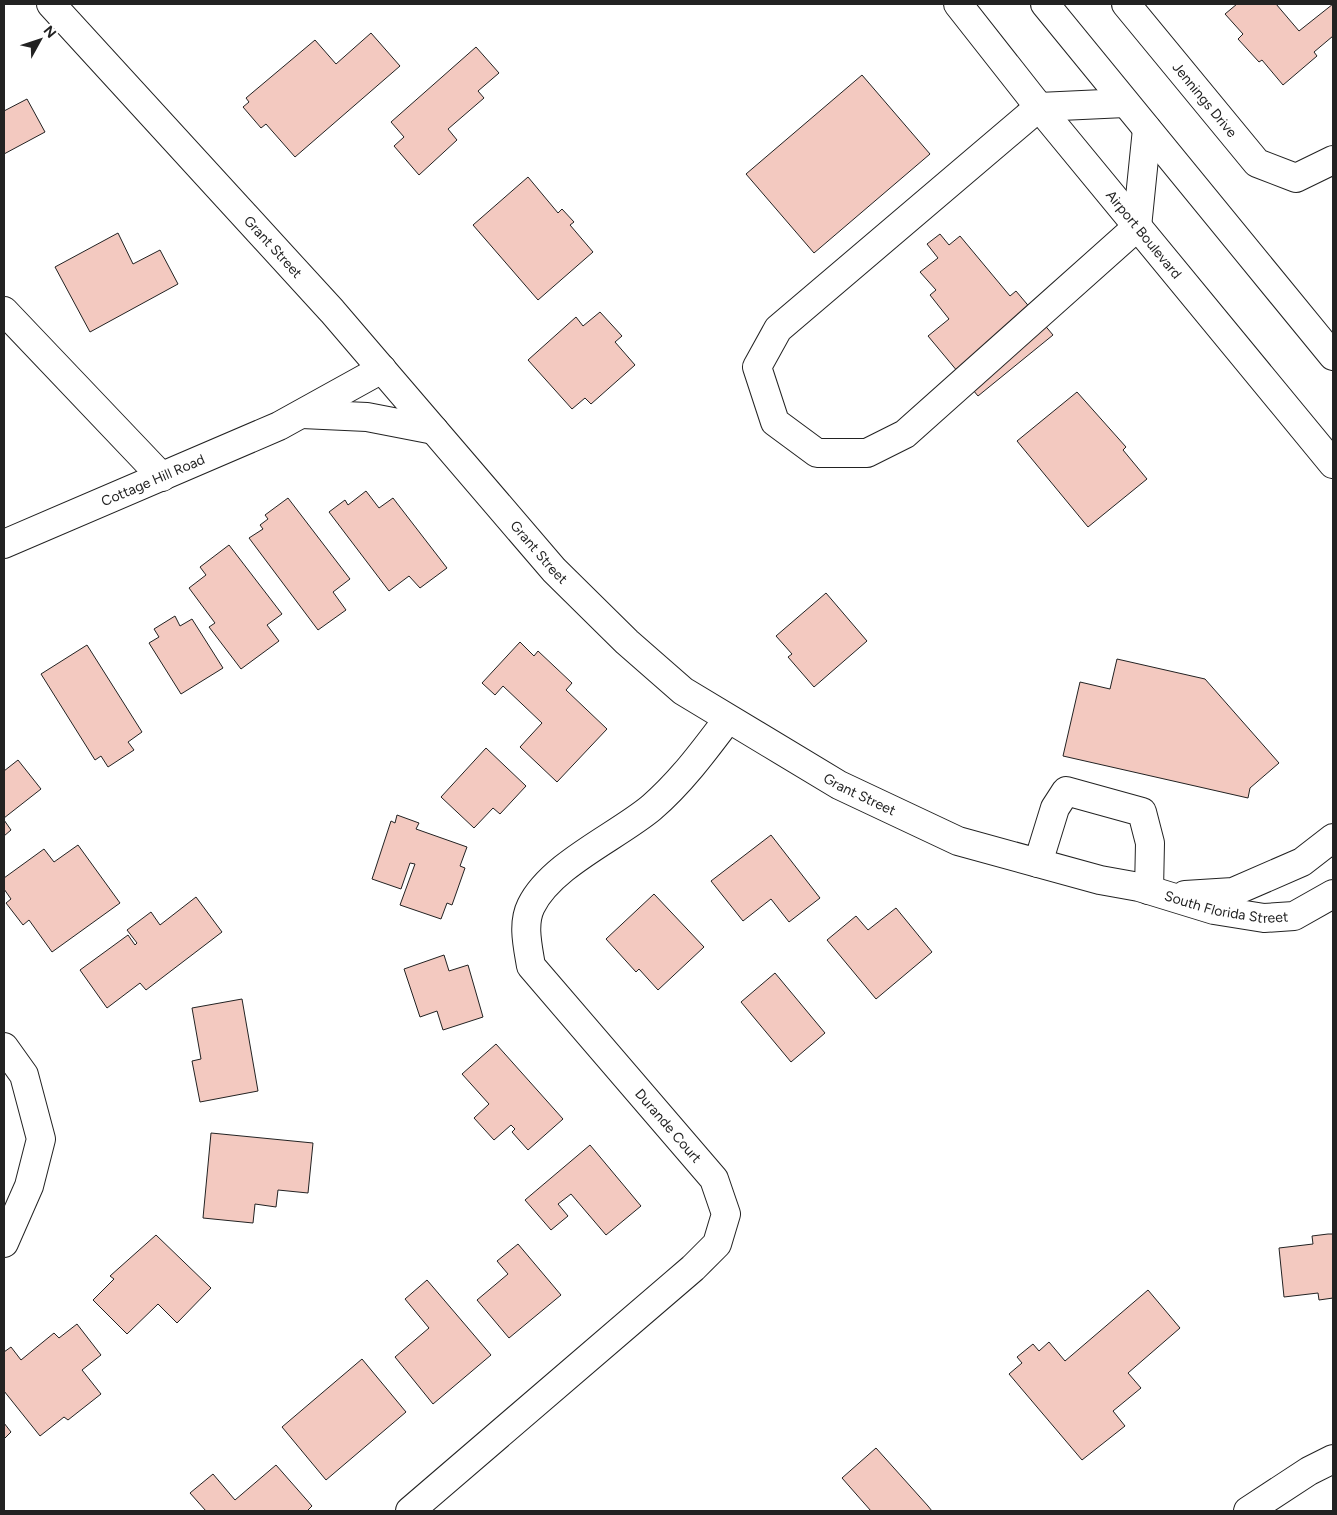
<svg xmlns="http://www.w3.org/2000/svg" width="1337" height="1515" viewBox="0 0 1337 1515" font-family="Figtree,sans-serif">
<style>
.building{fill:#f3c9c0;stroke:#222}
.lines{fill:none;stroke-linecap:round;stroke-linejoin:round}
.minor-casing{stroke:#222;stroke-width:30}
.major-casing{stroke:#222;stroke-width:30}
.minor{stroke:#fff;stroke-width:28}
.major{stroke:#fff;stroke-width:28}
.labels{text-anchor:middle;dominant-baseline:central;stroke-width:4;stroke-linejoin:round;paint-order:stroke}
.street-label{font-size:14px;fill:#222;stroke:#fff}
</style>
<rect width="100%" height="100%" fill="#fff"/>
<g class="building">
<polygon points="1237,4 1276,4 1299,31 1333,4 1333,36 1314,52 1317,56 1283,85 1262,60 1259,62 1238,39 1243,34 1225,14"/>
<polygon points="371,33 400,66 295,157 266,124 261,128 243,107 249,102 246,98 315,40 336,64"/>
<polygon points="476,47 499,73 478,91 484,98 448,129 457,140 419,175 394,146 404,137 391,122"/>
<polygon points="862,75 930,154 814,253 746,174"/>
<polygon points="27,99 45,132 4,154 4,111"/>
<polygon points="528,177 558,213 562,209 574,222 570,225 593,252 538,300 473,225"/>
<polygon points="118,233 133,264 160,250 178,284 90,332 55,267"/>
<polygon points="940,234 949,245 960,236 1010,296 1016,291 1053,335 978,396 928,336 949,319 930,295 936,290 920,272 938,258 927,244"/>
<polygon points="600,312 622,336 615,342 635,365 591,404 585,398 572,409 528,360 576,317 583,326"/>
<polygon points="1077,392 1126,447 1123,450 1147,479 1088,527 1017,441"/>
<polygon points="366,491 379,508 393,498 447,568 420,588 409,576 389,591 329,512 345,500 348,505"/>
<polygon points="288,498 350,579 333,592 346,610 318,630 249,538 263,529 260,525 268,519 265,515"/>
<polygon points="229,545 282,614 267,625 279,641 241,669 209,627 215,623 189,588 206,575 200,567"/>
<polygon points="826,593 867,641 814,687 788,657 792,654 776,636"/>
<polygon points="175,616 180,626 192,619 223,668 181,694 149,643 159,637 154,629"/>
<polygon points="520,642 534,656 538,651 572,683 566,690 607,729 557,782 520,747 542,723 503,686 495,695 482,683"/>
<polygon points="87,645 142,732 128,742 134,750 108,767 101,756 95,760 41,674"/>
<polygon points="1117,659 1205,679 1279,763 1250,788 1248,798 1063,756 1080,682 1110,689"/>
<polygon points="486,748 526,786 500,814 493,808 474,828 441,797"/>
<polygon points="18,760 41,789 4,818 4,771"/>
<polygon points="397,815 419,823 416,829 467,847 460,866 465,868 452,905 447,903 441,919 400,905 415,864 410,863 401,889 372,879 391,821 395,823"/>
<polygon points="4,820 11,830 4,836"/>
<polygon points="771,835 820,898 789,922 771,899 743,921 711,881"/>
<polygon points="78,845 120,903 52,952 29,920 23,925 6,903 11,899 4,889 4,878 44,849 54,862"/>
<polygon points="654,894 704,947 658,990 639,969 636,972 606,939"/>
<polygon points="196,897 222,932 146,990 140,983 107,1008 80,970 128,935 135,945 137,943 127,930 151,912 160,925"/>
<polygon points="896,908 932,952 876,999 827,940 856,916 868,930"/>
<polygon points="444,955 449,971 468,965 483,1017 443,1030 437,1011 420,1017 404,969"/>
<polygon points="775,973 825,1033 791,1062 741,1002"/>
<polygon points="242,999 258,1091 200,1102 192,1061 201,1059 192,1008"/>
<polygon points="496,1044 563,1119 528,1150 512,1132 515,1129 511,1125 494,1140 474,1118 489,1104 462,1074"/>
<polygon points="211,1133 313,1143 308,1193 278,1190 276,1207 255,1204 253,1223 203,1218"/>
<polygon points="590,1145 641,1206 606,1235 571,1194 558,1204 568,1216 551,1230 525,1200"/>
<polygon points="1328,1234 1333,1234 1333,1298 1319,1300 1318,1293 1284,1297 1279,1248 1313,1244 1312,1236"/>
<polygon points="156,1235 211,1288 177,1323 158,1304 127,1334 93,1300 114,1279 110,1276"/>
<polygon points="518,1244 561,1295 509,1338 477,1300 508,1274 497,1261"/>
<polygon points="427,1280 491,1355 433,1404 395,1357 429,1328 405,1299"/>
<polygon points="1148,1290 1180,1328 1128,1373 1141,1388 1113,1411 1125,1426 1082,1460 1009,1374 1022,1363 1017,1357 1033,1344 1039,1351 1049,1342 1065,1361"/>
<polygon points="77,1324 101,1355 82,1370 101,1394 68,1420 64,1417 40,1436 4,1391 4,1352 11,1347 21,1360 54,1333 59,1338"/>
<polygon points="362,1359 406,1412 326,1480 282,1427"/>
<polygon points="4,1423 11,1432 4,1439"/>
<polygon points="876,1448 928,1506 932,1511 871,1511 842,1478"/>
<polygon points="276,1465 312,1506 307,1511 206,1511 190,1493 213,1474 235,1500"/>
</g>
<g class="lines">
<defs>
<g id="minor">
<path id="s1" d="M 51,4 L 332,311 L 554,570 L 627,642 L 683,691 L 839,785 L 958,841 L 1100,880 L 1139,887 L 1214,910 L 1264,918 L 1294,916 L 1333,894"/>
<path id="s2" d="M 1126,4 L 1257,163 L 1296,178 L 1333,160"/>
<polyline points="1125,103 1039,107 778,329 757,367 775,422 817,453 867,453 905,434 1137,227 1147,129"/>
<polyline points="4,311 162,477"/>
<polyline points="302,414 367,417 434,430"/>
<path id="s3" d="M 4,544 L 279,426 L 382,369"/>
<polyline points="1038,863 1055,808 1066,791 1142,812 1150,843 1149,890"/>
<polyline points="1185,895 1233,892 1302,862 1333,838"/>
<polyline points="4,1047 24,1075 41,1139 29,1186 4,1243"/>
<path d="M 410,1511 L 693,1268 L 717,1244 L 726,1214 L 714,1179 L 531,966 C 528,947 522,924 531,906 C 551,865 616,837 651,808 C 681,782 704,751 728,719"/>
<polyline points="1248,1511 1309,1471 1333,1459"/>
</g>
<g id="major">
<path id="s4" d="M 958,4 L 1039,107 L 1333,464"/>
<polyline points="1045,4 1333,356"/>
</g>
</defs>
<use href="#minor" class="minor-casing"/>
<use href="#major" class="major-casing"/>
<use href="#minor" class="minor"/>
<use href="#major" class="major"/>
</g>
<g class="labels">
<g class="street-label">
<text stroke="none"><textPath href="#s2" startOffset="124">Jennings Drive</textPath></text>
<text stroke="none"><textPath href="#s4" startOffset="296">Airport Boulevard</textPath></text>
<text stroke="none"><textPath href="#s1" startOffset="329">Grant Street</textPath></text>
<text stroke="none"><textPath href="#s3" startOffset="162">Cottage Hill Road</textPath></text>
<text stroke="none"><textPath href="#s1" startOffset="734">Grant Street</textPath></text>
<text stroke="none"><textPath href="#s1" startOffset="1139">Grant Street</textPath></text>
<text stroke="none"><textPath href="#s1" startOffset="1525">South Florida Street</textPath></text>
<text transform="translate(668 1126) rotate(49)">Durande Court</text>
</g>
</g>
<rect width="1337" height="1515" fill="none" stroke="#222222" stroke-width="10"/>
<g transform="translate(40 40) rotate(50)" stroke="#ffffff" stroke-width="4" paint-order="stroke">
<path d="M0-4L9 19L0 12L-9 19Z" fill="#222222"/>
<text y="-8" font-size="14" font-weight="bold" text-anchor="middle" fill="#222222">N</text>
</g>
</svg>
